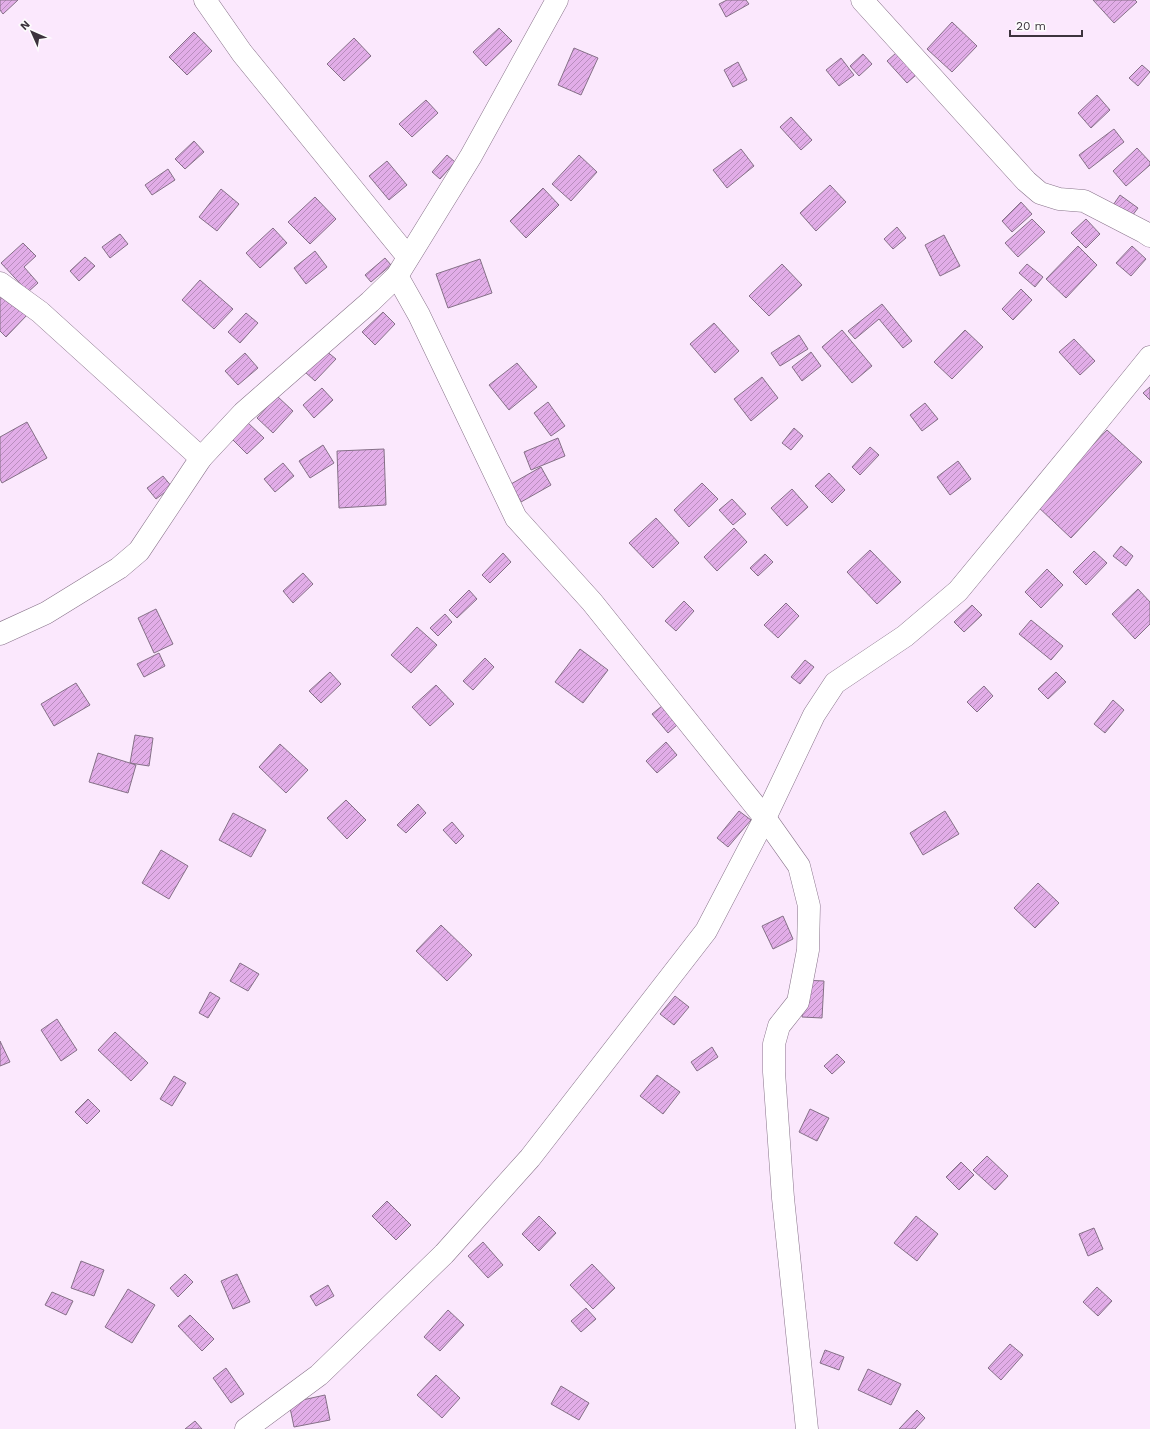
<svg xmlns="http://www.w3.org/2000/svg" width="1150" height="1429" viewBox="0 0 1150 1429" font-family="'Work Sans',sans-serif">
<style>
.building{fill:url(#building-hatch);stroke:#857087}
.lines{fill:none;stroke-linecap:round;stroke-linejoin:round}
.minor-casing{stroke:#88738a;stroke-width:23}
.minor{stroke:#fff;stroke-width:22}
</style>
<defs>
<pattern id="building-hatch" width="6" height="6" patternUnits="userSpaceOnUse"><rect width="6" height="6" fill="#e2ade8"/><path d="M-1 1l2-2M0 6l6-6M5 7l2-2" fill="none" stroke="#b88dbd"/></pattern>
</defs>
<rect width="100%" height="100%" fill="#fbe8fd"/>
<g class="building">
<polygon points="0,0 18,0 3,14 0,10"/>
<polygon points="727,0 746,0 749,4 726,17 719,4"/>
<polygon points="1093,0 1135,0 1137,2 1114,23"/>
<polygon points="952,22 977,46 952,72 927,49"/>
<polygon points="499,28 512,41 486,66 473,52"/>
<polygon points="194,32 212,51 187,75 169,57"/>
<polygon points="354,38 371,56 344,81 327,64"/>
<polygon points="574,48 598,58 581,95 558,85"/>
<polygon points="896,53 916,75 907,83 887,61"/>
<polygon points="863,54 872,64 859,76 850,66"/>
<polygon points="841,58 854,75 839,86 826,70"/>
<polygon points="738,62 747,80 733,87 724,70"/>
<polygon points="1142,65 1150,72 1138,86 1129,78"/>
<polygon points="1097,95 1110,110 1091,128 1078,113"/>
<polygon points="426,100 438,113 412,137 399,124"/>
<polygon points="791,117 812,140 801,150 780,127"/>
<polygon points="1114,129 1124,142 1089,169 1079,155"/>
<polygon points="194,141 204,152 185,169 175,159"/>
<polygon points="1137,148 1150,162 1150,165 1126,186 1113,171"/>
<polygon points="741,149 754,166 727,188 713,170"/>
<polygon points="447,155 455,162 440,179 432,172"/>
<polygon points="579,155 597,172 571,201 552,184"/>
<polygon points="387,161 407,185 389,200 369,176"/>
<polygon points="168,169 175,180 152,195 145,185"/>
<polygon points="830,185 846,202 816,231 800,213"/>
<polygon points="543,188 559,205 526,238 510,221"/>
<polygon points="221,189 239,204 217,231 199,217"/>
<polygon points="1120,195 1138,208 1129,220 1111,208"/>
<polygon points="315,197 336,219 310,244 288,222"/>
<polygon points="1021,202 1032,214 1012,232 1002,221"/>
<polygon points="1032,219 1045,232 1018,257 1005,243"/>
<polygon points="1086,219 1100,234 1086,248 1071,233"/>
<polygon points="897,227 906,238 893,249 884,239"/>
<polygon points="273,228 287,243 260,268 246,253"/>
<polygon points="120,234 128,244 110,258 102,247"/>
<polygon points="944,235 960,266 940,276 925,245"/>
<polygon points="23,243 36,256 24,267 38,283 28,292 1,263"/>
<polygon points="1078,246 1097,265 1066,298 1046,279"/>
<polygon points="1132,246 1146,259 1131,276 1116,263"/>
<polygon points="315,251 327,267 306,284 294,268"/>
<polygon points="85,257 95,266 79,281 70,271"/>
<polygon points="385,258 391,265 371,282 365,275"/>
<polygon points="480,259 492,293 448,308 436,274"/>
<polygon points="782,264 802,285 769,316 749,296"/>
<polygon points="1027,264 1043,277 1035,287 1019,273"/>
<polygon points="200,280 233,309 214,329 182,300"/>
<polygon points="1021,289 1032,300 1013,320 1002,309"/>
<polygon points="0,294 28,314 6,337 0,331"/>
<polygon points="882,304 912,341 903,348 879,319 855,339 848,331"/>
<polygon points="383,312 395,324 375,345 362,332"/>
<polygon points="246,313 258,323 240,343 228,332"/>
<polygon points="714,323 739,351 715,373 690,344"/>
<polygon points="842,330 872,366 852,383 822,347"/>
<polygon points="965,330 983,347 952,379 934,362"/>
<polygon points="799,335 808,349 780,366 771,353"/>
<polygon points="1074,339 1095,361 1080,375 1059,352"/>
<polygon points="325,350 336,359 315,381 305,372"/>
<polygon points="811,352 821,366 802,381 792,367"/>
<polygon points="245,353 258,368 238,385 225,371"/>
<polygon points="517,363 537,387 509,410 489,385"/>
<polygon points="762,377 778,398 751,421 734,399"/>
<polygon points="1150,387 1150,400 1143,393"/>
<polygon points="322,388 333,400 314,418 303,405"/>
<polygon points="277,396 293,411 273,433 257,418"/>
<polygon points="548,402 565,426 551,436 534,413"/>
<polygon points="925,403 938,419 922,431 910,415"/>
<polygon points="246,421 264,438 247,454 230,437"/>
<polygon points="27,422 47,458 2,483 0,479 0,437"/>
<polygon points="794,428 803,436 791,450 782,443"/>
<polygon points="1107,430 1142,462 1071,538 1036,505"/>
<polygon points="558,438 565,456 531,470 524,452"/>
<polygon points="323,445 334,463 310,478 299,461"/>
<polygon points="870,447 879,455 860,475 852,467"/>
<polygon points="384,449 386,505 339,508 337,451"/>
<polygon points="958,461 971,479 950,495 937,477"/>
<polygon points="283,463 294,476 275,492 264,479"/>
<polygon points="541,467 551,485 521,502 511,484"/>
<polygon points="829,473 845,490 832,503 815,486"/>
<polygon points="163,476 172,487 156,499 147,488"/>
<polygon points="702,483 718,499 689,527 674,510"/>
<polygon points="792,489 808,507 787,526 771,508"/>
<polygon points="732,499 746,514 733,525 719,510"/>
<polygon points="656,518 679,543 653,568 629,543"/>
<polygon points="734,528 747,542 717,571 704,557"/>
<polygon points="1121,546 1133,556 1126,566 1113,556"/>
<polygon points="870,550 901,582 877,604 847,572"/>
<polygon points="1094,551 1107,563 1086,585 1073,572"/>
<polygon points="503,553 511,562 490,583 482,575"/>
<polygon points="765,554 773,562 758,576 750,568"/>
<polygon points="1047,569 1063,585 1041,608 1025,592"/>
<polygon points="303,573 313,584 293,603 283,591"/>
<polygon points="1138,589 1150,602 1150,624 1135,639 1112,614"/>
<polygon points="469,590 477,599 457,618 449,610"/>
<polygon points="684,601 694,611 676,631 665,621"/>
<polygon points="786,603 799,616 778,638 764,625"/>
<polygon points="972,605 982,615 964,632 954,622"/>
<polygon points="156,609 173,644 154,653 138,618"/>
<polygon points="445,614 452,622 438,636 430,628"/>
<polygon points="1031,620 1063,646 1051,660 1019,634"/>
<polygon points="417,627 437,645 411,673 391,655"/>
<polygon points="580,649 608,670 583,703 555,682"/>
<polygon points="159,653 165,666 144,677 137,664"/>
<polygon points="485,658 494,667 473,690 463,681"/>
<polygon points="805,660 814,667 800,684 791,677"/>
<polygon points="330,672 341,684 321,703 309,691"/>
<polygon points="1056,672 1066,682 1048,699 1038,689"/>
<polygon points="76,683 90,705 54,726 41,704"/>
<polygon points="436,685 454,704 430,726 412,707"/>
<polygon points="984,686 993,696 977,712 967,702"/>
<polygon points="1113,700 1124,710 1105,733 1094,724"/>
<polygon points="662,706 677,725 668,733 652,714"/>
<polygon points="135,735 153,738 149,766 130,763"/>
<polygon points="666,742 677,755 657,773 646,761"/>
<polygon points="280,744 308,770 286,793 259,767"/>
<polygon points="98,753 136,765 128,793 89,782"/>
<polygon points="346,800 366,820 347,839 327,818"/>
<polygon points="418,804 426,813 406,833 397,825"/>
<polygon points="739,811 751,820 728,847 717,838"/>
<polygon points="945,811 959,834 923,855 910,833"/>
<polygon points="233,813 266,830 251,857 219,840"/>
<polygon points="452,822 464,836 456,844 443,830"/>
<polygon points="161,850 188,866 169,899 142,883"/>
<polygon points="1038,883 1059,903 1035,928 1014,908"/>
<polygon points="783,916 793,939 773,949 762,926"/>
<polygon points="441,925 472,955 447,981 416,951"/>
<polygon points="240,963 259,974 248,991 230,981"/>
<polygon points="803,980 824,981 822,1018 802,1017"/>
<polygon points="210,992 220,998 208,1018 199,1013"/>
<polygon points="675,996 689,1007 674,1025 660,1014"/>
<polygon points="57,1019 77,1050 61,1061 41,1030"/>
<polygon points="115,1032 148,1063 131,1081 98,1050"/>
<polygon points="0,1041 10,1062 0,1066"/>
<polygon points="712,1047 718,1057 697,1071 691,1062"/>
<polygon points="837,1054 845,1062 832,1074 824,1066"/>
<polygon points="657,1075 680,1092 663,1114 640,1096"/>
<polygon points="174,1076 186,1083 172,1106 160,1099"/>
<polygon points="88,1099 100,1111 87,1124 75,1112"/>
<polygon points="810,1109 829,1118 817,1141 799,1132"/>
<polygon points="987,1156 1008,1176 995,1190 973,1170"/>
<polygon points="961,1162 974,1175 959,1190 946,1177"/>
<polygon points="387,1201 411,1225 396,1240 372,1216"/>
<polygon points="539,1216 556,1233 539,1251 522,1234"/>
<polygon points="916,1216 938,1234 917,1261 894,1243"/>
<polygon points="1094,1228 1103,1249 1088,1256 1079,1234"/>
<polygon points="483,1242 503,1265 488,1278 468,1256"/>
<polygon points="81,1261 104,1270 94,1296 71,1288"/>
<polygon points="592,1264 615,1288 593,1309 570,1285"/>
<polygon points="185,1274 193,1282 178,1297 170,1288"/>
<polygon points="237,1274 250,1302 233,1309 221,1281"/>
<polygon points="328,1285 334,1296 316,1306 310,1296"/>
<polygon points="1097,1287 1112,1301 1098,1316 1083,1302"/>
<polygon points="128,1289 155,1305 132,1343 105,1327"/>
<polygon points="52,1292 73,1301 66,1315 45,1305"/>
<polygon points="586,1308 596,1319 581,1332 571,1321"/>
<polygon points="448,1310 464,1325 440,1351 424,1337"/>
<polygon points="190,1315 214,1339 202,1351 178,1326"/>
<polygon points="1010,1344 1023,1355 1001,1380 988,1368"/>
<polygon points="825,1350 844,1357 839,1370 820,1363"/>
<polygon points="226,1368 244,1394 231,1403 213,1378"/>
<polygon points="868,1369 901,1384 891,1405 858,1390"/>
<polygon points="436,1375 460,1398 442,1418 417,1395"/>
<polygon points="561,1386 589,1403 579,1420 551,1404"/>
<polygon points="325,1395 330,1420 294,1427 289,1403"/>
<polygon points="917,1410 925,1418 915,1429 899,1429"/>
<polygon points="195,1421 202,1429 185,1429"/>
</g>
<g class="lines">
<defs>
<g id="minor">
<polyline points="205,0 242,53 408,257"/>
<polyline points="862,0 1026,181 1040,193 1059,199 1084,201 1144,232 1150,236"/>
<polyline points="397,276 419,315 516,518 592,602 765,818 799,866 809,906 808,950 798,1002 779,1026 774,1044 774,1072 783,1198 807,1429"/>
<polyline points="0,283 40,312 201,458"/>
<polyline points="0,634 46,613 119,568 139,551 201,458 243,413 370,302 397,276 471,156 557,0"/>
<polyline points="246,1429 319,1375 444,1254 530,1158 706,931 765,818 814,715 835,683 905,636 958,591 1085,437 1150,357"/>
</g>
</defs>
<use href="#minor" class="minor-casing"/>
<use href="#minor" class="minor"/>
</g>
<g transform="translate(32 32) rotate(315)" stroke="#fcfcfc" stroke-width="3" paint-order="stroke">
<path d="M0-3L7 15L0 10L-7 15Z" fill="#3c333d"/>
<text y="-6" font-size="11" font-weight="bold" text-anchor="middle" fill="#3c333d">N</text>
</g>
<path d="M1010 30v6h72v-6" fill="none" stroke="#3c333d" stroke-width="2"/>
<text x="1016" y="30" font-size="12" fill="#3c333d" stroke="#fcfcfc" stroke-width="3" paint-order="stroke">20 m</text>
</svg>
